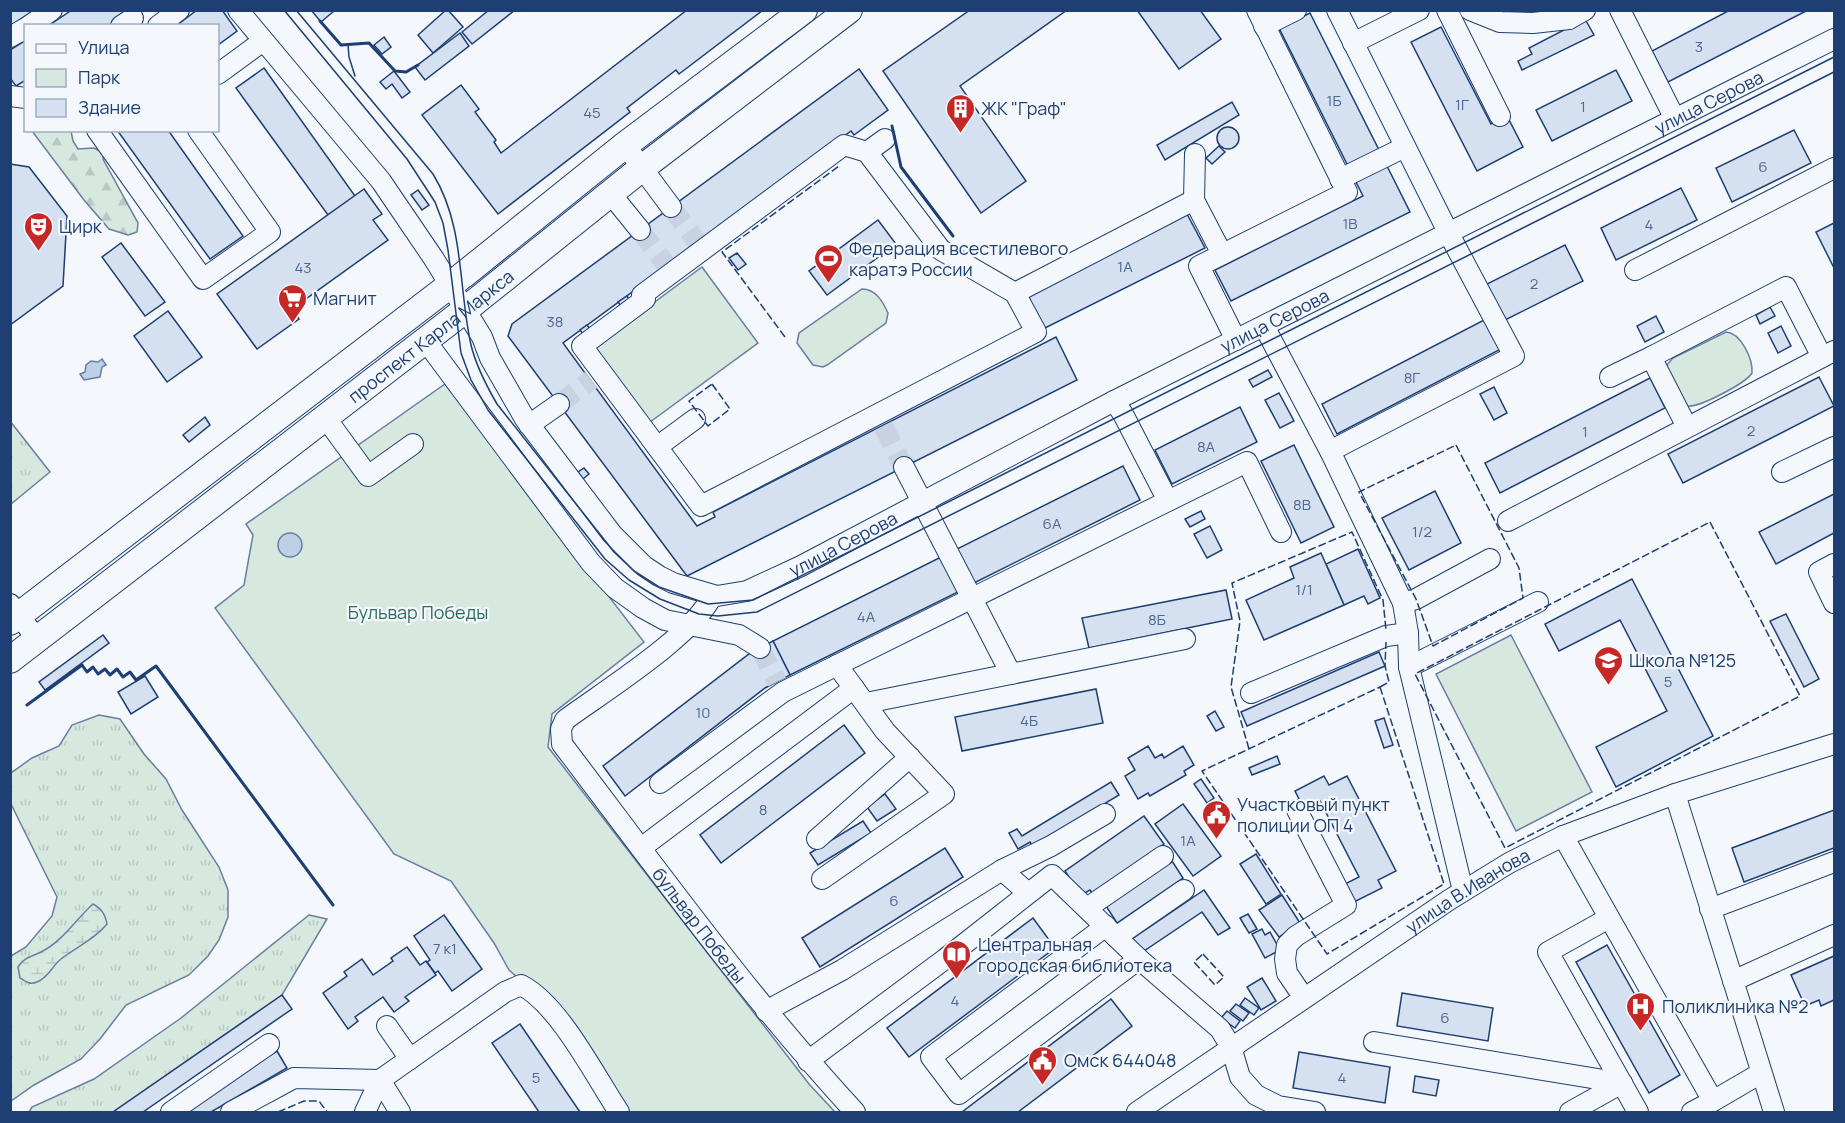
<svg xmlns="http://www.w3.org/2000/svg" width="1845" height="1123" viewBox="0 0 1845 1123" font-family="Manrope,sans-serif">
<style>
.grass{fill:url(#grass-tufts);stroke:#687fa3;stroke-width:1.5}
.forest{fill:url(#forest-firs);stroke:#687fa3;stroke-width:1.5}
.wetland{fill:url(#wetland-marsh);stroke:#687fa3;stroke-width:1.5}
.park{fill:#d7e8df;stroke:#687fa3;stroke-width:1.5}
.water{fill:#bed0e5;stroke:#687fa3;stroke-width:1.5}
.building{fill:#d5e0f0;stroke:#1d3f73;stroke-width:1.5}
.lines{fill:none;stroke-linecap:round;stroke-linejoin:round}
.minor-tunnel{stroke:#c9d2e0;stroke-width:20;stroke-dasharray:20 10;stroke-linecap:butt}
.minor-casing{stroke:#1d3f73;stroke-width:22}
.major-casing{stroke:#1d3f73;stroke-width:28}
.minor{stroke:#f4f7fb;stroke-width:20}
.major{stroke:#f4f7fb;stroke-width:26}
.tram{stroke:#1d3f73;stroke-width:1.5}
.fence{stroke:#1d3f73;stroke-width:1.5;stroke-dasharray:8 3;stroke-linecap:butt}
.wall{stroke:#1d3f73;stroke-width:3}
.labels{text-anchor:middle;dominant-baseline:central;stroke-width:4.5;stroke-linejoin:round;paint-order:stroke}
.number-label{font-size:15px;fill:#4b6792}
.street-label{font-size:18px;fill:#1d3f73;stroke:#f4f7fb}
.poi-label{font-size:18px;fill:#1d3f73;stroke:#f4f7fb;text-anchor:start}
.park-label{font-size:18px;fill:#2c6c60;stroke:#f4f7fb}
</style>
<defs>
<pattern id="grass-tufts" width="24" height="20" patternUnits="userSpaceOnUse" patternTransform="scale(1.5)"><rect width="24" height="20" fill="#d7e8df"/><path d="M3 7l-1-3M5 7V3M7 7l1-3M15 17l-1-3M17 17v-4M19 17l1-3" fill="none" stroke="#b8c8c3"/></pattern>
<pattern id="forest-firs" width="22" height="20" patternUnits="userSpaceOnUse" patternTransform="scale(1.5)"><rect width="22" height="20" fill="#d7e8df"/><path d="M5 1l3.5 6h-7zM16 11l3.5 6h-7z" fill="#b8c8c3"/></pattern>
<pattern id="wetland-marsh" width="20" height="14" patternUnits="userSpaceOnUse" patternTransform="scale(1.5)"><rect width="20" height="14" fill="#d7e8df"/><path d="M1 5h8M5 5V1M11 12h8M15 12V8" fill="none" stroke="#b8c8c3"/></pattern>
</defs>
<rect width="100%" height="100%" fill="#f4f7fb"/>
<g class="grass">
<polygon points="10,421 50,472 11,504 10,504"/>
<polygon points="99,715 120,719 144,754 166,779 182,810 219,867 228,890 228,917 219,940 208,956 189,975 126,1005 100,1039 81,1059 34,1085 11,1101 11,956 26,947 52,916 57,897 11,804 11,773 32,758 59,746 72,725"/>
<polygon points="309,915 327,919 282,995 113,1112 29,1112 32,1107 94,1079 181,1018"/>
</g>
<polygon class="forest" points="32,131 71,131 73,141 78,149 94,148 102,152 104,161 138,223 137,232 128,235 109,229 84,200"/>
<path class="wetland" d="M 93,904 C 102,909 105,914 107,924 C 94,940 76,947 61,959 C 52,966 49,977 37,982 C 30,985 26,982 20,978 L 18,967 C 24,957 31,957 41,952 C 62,942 76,919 93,904 Z"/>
<g class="park">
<polygon points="702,267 758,343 650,422 594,347"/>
<path d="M 862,289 C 876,289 883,302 888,313 L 886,323 L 827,365 L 823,367 L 813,365 L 797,343 L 799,333 Z"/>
<path d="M 1726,332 C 1741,333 1753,359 1752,373 C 1746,383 1699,408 1687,406 L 1666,366 L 1673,358 Z"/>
<polygon points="445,384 644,642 552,714 548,747 809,1084 835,1112 626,1112 569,1023 509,970 494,943 451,881 394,854 215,608 244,585 253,535 246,524"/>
<polygon points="1511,635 1592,792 1516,831 1436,674"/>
</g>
<g class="water">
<polygon points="102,359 106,365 102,367 100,377 84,380 80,374 85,372 86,365 91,361 98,362"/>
<circle cx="290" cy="545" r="12"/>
</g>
<g class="building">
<polygon points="10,10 34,10 10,26"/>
<polygon points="72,10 135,10 111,26 48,26"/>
<polygon points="197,10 222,10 237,31 218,45 218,26 176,26"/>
<polygon points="311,10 334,10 334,11 321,22"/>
<polygon points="446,10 448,10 463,27 433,53 418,35"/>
<polygon points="489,10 515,10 472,44 462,32"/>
<polygon points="687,10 763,10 679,74 676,70 627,108 630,112 498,214 422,115 461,85 479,109 475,112 496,140 494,142 501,153"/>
<polygon points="970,10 1067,10 960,86 1026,181 981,213 883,71"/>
<polygon points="1137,10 1200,10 1221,39 1179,69"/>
<polygon points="1730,10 1808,10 1668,82 1652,51"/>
<polygon points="1310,13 1379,150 1348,166 1279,28"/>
<polygon points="1585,19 1594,35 1522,70 1518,61 1532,54 1529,48"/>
<polygon points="1441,27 1491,124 1507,116 1523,147 1477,171 1411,42"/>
<polygon points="460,33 469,46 425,80 415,67"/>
<polygon points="384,37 391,47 382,54 374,45"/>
<polygon points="26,40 26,80 16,86 10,78 10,50"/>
<polygon points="264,68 355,196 328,215 236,88"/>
<polygon points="859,69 888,110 854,135 851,131 563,343 697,526 715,517 713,512 1056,337 1077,380 687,576 508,336 512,324"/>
<polygon points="1616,70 1632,101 1552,141 1536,110"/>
<polygon points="394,71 410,92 402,98 392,84 386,89 380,82"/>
<polygon points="1232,102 1239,115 1165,160 1157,145"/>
<circle cx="1228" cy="138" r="11"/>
<polygon points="117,130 168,130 243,236 210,259"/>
<polygon points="1794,130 1811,163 1732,202 1716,168"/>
<polygon points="1219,146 1225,152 1212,164 1206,158"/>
<polygon points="10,164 29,167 67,216 63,286 10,325"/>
<polygon points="1386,164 1410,212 1231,301 1215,270 1363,196 1355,180"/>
<polygon points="1681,188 1697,220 1616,260 1601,228"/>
<polygon points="364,189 382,214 373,220 388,240 292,309 299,319 257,349 217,294"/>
<polygon points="418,190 429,205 422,210 411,195"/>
<polygon points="1187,214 1205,248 1043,329 1025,294"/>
<polygon points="878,220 896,244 827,295 809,271"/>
<polygon points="1834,223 1834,268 1816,232"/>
<polygon points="121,243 165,302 145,316 102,257"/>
<polygon points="1565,245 1583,281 1503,321 1485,285"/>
<polygon points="737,253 746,264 738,270 729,258"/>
<polygon points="627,296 633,305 625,311 618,302"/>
<polygon points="1770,307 1775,316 1760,324 1756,315"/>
<polygon points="168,311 202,357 167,382 134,336"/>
<polygon points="1656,316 1664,332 1645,342 1637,326"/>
<polygon points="1486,319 1501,349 1337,434 1322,404"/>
<polygon points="587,325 594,334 587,340 580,330"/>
<polygon points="1781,326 1791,346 1778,353 1768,333"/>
<polygon points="1268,370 1272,377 1253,387 1249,380"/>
<polygon points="1819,377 1834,406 1683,483 1668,454"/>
<polygon points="1650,378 1665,408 1500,493 1485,463"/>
<polygon points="1494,387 1507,413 1494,420 1480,394"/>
<polygon points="1279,393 1294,421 1280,428 1265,400"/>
<polygon points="1240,407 1257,442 1172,484 1155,450"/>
<polygon points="205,417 210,425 189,442 183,435"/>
<polygon points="1294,445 1334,527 1301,543 1261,461"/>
<polygon points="1123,466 1140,500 974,583 957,549"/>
<polygon points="584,468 589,474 583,479 578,472"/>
<polygon points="1435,491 1461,543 1409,570 1382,518"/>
<polygon points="1834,494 1834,533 1776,564 1759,532"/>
<polygon points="1201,511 1205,519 1190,527 1185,519"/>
<polygon points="1210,526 1222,550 1207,558 1194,534"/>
<polygon points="1358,549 1380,598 1368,604 1364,596 1344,605 1326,564"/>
<polygon points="1321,553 1344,605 1264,640 1246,600 1294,578 1290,567"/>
<polygon points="941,557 958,592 790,675 773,641"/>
<polygon points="1632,579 1713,736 1616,787 1596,747 1667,711 1620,620 1559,651 1545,624"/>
<polygon points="1226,590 1232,619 1089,648 1082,618"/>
<polygon points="1786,614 1819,679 1804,687 1770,621"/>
<polygon points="103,635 109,643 45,690 39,682"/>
<polygon points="773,641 790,675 765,688 625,796 603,766 749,654"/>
<polygon points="1379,652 1385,666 1247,726 1241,712"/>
<polygon points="145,676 158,697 131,714 118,692"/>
<polygon points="1096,689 1103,723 962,751 955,717"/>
<polygon points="1215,711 1224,727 1216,731 1207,716"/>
<polygon points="1384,718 1393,745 1384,748 1375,721"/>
<polygon points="844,725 865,753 721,863 700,835"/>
<polygon points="1148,746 1155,758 1162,754 1164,758 1183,746 1194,765 1184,771 1186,775 1150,796 1148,793 1138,799 1125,776 1135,770 1128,758"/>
<polygon points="1277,756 1280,764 1252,775 1249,768"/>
<polygon points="1324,776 1329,785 1347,776 1396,871 1378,880 1382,888 1352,903 1343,885 1359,877 1320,801 1304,809 1295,791"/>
<polygon points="1201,779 1214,798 1207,803 1194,784"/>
<polygon points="1111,782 1119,795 1033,847 1030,842 1018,849 1009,833 1017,829 1022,836"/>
<polygon points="885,794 896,809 877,821 867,807"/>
<polygon points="1183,804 1221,856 1193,876 1155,824"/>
<polygon points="1834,810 1834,848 1744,882 1732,848"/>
<polygon points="1144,816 1164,844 1092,893 1090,890 1081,895 1065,871"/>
<polygon points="863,821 871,833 818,865 810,853"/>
<polygon points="945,848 963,877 820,967 802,938"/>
<polygon points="1256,854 1281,894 1266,904 1240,864"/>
<polygon points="1172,861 1183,878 1117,923 1106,906"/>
<polygon points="1204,890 1230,928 1218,935 1202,912 1141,953 1132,939"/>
<polygon points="1282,895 1300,923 1279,937 1259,910"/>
<polygon points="1248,914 1257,929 1249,933 1240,918"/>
<polygon points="444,915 482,969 452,991 438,971 435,973 427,962 430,960 414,936"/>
<polygon points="1033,918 1055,948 909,1057 887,1028"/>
<polygon points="1262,929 1265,935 1270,932 1280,950 1265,958 1252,934"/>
<polygon points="1607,945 1680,1075 1649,1093 1576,962"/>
<polygon points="407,947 420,965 426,961 436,975 405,997 409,1001 394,1012 383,997 355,1017 358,1021 348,1029 323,993 347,976 344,972 362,959 373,975 393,961 391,958"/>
<polygon points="1834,956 1834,1000 1821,1006 1819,1000 1805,1006 1791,975"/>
<polygon points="1262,978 1276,1001 1261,1010 1247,987"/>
<polygon points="1402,993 1493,1008 1488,1041 1397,1026"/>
<polygon points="282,995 292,1009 143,1112 113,1112"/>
<polygon points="1245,998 1259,1008 1254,1015 1240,1005"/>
<polygon points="1111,999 1132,1026 1018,1112 962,1112"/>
<polygon points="1236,1004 1249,1013 1243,1021 1230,1011"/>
<polygon points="1227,1011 1240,1021 1235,1028 1221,1018"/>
<polygon points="520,1024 580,1112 539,1112 492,1043"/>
<polygon points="277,1051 287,1068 211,1112 181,1112 194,1100"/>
<polygon points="1299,1052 1390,1067 1385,1103 1293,1088"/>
<polygon points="1415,1076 1439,1080 1436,1096 1413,1092"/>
</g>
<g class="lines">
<g class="minor-tunnel">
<polyline points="671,207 698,243"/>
<polyline points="640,230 667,266"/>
<polyline points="559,404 591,380"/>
<polyline points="883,426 904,467"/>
<polyline points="760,648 777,682"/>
</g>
<defs>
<g id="minor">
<path id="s1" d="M 238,10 L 381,181 L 434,259 L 482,337 L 490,358 L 525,419 L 612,534 L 644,566 L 659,576 L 673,583 L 717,596 L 747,591 L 801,566 L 1114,401 L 1834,39"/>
<polyline points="1447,10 1500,116"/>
<polyline points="1470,10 1500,22 1533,23 1569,19"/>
<polyline points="1565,10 1569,19 1585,10"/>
<polyline points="1620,10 1675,119"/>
<polyline points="29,26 52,10"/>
<polyline points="121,26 133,18"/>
<polyline points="158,26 179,10"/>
<polyline points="1264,26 1296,10"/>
<polyline points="10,37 26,28"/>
<polyline points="1353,43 1419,10"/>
<polyline points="218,74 263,41"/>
<polyline points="10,96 26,98"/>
<polyline points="97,130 203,279 270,232 198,130"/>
<polyline points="625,145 671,207"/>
<polyline points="867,152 844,145 642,295 645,299 582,346 701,506 1036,332 1015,293 941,250 867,152 885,139"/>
<polyline points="1195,154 1194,200 1222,254"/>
<polyline points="1340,179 1405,147"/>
<polyline points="610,193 640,230"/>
<polyline points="1635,270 1834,168"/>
<polyline points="1015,293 1194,200"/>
<polyline points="1264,326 1330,451 1514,356 1449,234 1337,10"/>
<polyline points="425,340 591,563 615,588 643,608 665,620 739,635 760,648"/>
<polyline points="1236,340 1199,266 1347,192 1257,10"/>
<polyline points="1651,357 1786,287 1822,357"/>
<polyline points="1610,377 1651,357 1687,427"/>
<polyline points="1114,401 1123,414 1168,501 1247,462 1281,532"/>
<polyline points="325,417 368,476 413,444"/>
<polyline points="529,425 559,404"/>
<polyline points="657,447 695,419"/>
<polyline points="1330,451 1403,603 1408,633 1409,667 1463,891"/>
<polyline points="904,467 1011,674"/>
<polyline points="1782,472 1834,447"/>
<polyline points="1508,521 1834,351"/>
<polyline points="1834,564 1819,572 1834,603"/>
<path id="s2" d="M 712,596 C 693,636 603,692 565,720 L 561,729 L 562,744 C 657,869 749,997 855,1112"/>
<polyline points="1403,603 1416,599 1490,559"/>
<polyline points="10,604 37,639"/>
<polyline points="1409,667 1538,602"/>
<polyline points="1251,693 1386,636 1408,633"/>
<polyline points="866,703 1185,639"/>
<polyline points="660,783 783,692 1168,501"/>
<polyline points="1675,794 1774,1112"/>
<polyline points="1297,810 1346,905 1296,936 1287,945 1285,959 1287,973 1304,998"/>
<polyline points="1563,836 1713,1101 1761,1073"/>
<polyline points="817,839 910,757"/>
<polyline points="641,848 854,688"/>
<polyline points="1002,870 1028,893"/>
<polyline points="822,879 944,794 885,731 837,665"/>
<polyline points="1087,908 1163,856"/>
<polyline points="1710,909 1834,862"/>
<polyline points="1609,918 1548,952 1638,1112"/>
<polyline points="1106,926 931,1057 959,1094 1139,959"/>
<polyline points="1116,937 1184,890"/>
<polyline points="1733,981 1834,935"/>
<polyline points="766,1011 842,970 1002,870 1051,846 1105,814"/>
<polyline points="387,1026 410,1059"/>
<polyline points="1374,1042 1622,1083"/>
<polyline points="808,1061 945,959 1052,875 1139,959 1220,1029 1231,1047 1240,1077 1256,1095 1278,1106 1315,1112"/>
<polyline points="380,1080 400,1112"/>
<polyline points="171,1112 269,1044"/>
<path d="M 231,1112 L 294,1078 L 380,1080 L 505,992 L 521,985 C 559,1004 595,1076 619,1112"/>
<polyline points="365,1112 380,1080"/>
<path id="s3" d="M 1137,1112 L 1449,900 L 1509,863 L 1563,836 L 1675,794 L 1834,744"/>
<polyline points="1570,1112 1622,1083"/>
<polyline points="1692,1112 1713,1101"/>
</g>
<g id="major">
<polyline points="10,622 462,276 625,145 804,10"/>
<path id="s4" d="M 10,660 L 465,310 L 642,168 L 849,10"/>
</g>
</defs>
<use href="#minor" class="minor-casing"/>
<use href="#major" class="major-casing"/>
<use href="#minor" class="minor"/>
<use href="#major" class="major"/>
<g class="tram">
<polyline points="284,10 407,159 435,202 443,223 448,250 461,353 471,380 488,410 605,559 629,580 660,599 699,614 718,616 757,612 1834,72"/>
<path d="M 296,10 L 433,174 C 465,226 458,287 471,345 C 476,366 486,385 497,404 L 614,552 L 634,571 L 659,587 L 708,604 L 753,600 L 1834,57"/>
<polyline points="348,45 349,57 355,76"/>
</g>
<g class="fence">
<polyline points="785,337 722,252 839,166"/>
<polygon points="712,384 730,409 708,426 689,401"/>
<polygon points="1456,445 1519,568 1523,598 1433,646 1416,599 1359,492"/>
<polygon points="1710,522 1800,696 1505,848 1415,674"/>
<polygon points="1380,687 1444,884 1327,954 1202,771"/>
<polyline points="1380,687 1389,682 1385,666 1386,642"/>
<polyline points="1249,749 1231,687 1240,621 1232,583 1352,532 1383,600 1386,630"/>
<polygon points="1203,954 1224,977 1215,985 1194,962"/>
<polyline points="278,1112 304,1101 319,1101 327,1112"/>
</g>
<g class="wall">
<polyline points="320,21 341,45 369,43 395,71 406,72 418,65"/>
<polyline points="892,126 901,167 953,236"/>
<polyline points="27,705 82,665 87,672 93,667 98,674 105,669 110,675 117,669 123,677 130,672 136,680 156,666 333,905"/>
</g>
</g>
<defs>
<symbol id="building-pin" viewBox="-11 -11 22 30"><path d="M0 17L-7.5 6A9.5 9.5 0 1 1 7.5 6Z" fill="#c62828" stroke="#f4f7fb"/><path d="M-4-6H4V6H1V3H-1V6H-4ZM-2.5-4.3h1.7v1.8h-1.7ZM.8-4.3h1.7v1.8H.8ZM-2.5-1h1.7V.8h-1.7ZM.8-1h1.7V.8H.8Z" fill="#fff"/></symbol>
<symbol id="theatre-pin" viewBox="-11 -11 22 30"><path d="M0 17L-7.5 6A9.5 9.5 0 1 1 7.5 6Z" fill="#c62828" stroke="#f4f7fb"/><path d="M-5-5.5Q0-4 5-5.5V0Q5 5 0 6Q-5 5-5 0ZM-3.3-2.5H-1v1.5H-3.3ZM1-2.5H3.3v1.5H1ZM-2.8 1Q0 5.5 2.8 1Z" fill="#fff"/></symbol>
<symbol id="stadium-pin" viewBox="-11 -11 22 30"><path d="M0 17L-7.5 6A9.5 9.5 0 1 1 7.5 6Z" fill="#c62828" stroke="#f4f7fb"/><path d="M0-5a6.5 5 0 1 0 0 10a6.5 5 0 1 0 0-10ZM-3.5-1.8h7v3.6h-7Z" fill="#fff"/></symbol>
<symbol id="supermarket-pin" viewBox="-11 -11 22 30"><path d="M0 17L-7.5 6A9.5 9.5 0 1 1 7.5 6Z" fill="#c62828" stroke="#f4f7fb"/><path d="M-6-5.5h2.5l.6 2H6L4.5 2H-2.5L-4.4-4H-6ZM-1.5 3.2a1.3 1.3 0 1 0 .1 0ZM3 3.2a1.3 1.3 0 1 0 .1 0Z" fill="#fff"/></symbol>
<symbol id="school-pin" viewBox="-11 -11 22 30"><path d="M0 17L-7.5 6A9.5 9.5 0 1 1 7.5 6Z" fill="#c62828" stroke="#f4f7fb"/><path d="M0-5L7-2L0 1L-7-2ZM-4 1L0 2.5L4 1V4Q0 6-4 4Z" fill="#fff"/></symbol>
<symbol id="civic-pin" viewBox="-11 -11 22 30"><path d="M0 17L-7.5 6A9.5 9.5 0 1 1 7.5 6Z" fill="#c62828" stroke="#f4f7fb"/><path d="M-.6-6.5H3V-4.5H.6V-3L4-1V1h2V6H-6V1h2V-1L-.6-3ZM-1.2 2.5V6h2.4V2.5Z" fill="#fff"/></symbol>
<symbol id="library-pin" viewBox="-11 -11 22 30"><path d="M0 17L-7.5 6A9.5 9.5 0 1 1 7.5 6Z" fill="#c62828" stroke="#f4f7fb"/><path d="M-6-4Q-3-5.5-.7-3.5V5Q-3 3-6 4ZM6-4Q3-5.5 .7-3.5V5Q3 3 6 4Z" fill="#fff"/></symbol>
<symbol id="hospital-pin" viewBox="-11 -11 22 30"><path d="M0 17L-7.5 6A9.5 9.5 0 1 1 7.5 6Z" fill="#c62828" stroke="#f4f7fb"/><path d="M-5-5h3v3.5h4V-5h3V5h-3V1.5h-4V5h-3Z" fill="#fff"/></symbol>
</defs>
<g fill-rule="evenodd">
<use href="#building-pin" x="944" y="92" width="33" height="45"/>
<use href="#theatre-pin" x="22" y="210" width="33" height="45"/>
<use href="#stadium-pin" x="812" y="242" width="33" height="45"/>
<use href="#supermarket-pin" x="276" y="282" width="33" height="45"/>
<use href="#school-pin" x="1592" y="644" width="33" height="45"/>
<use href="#civic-pin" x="1200" y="798" width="33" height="45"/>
<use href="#library-pin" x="940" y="938" width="33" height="45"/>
<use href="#hospital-pin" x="1624" y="990" width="33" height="45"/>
<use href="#civic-pin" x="1026" y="1044" width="33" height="45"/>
</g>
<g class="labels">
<g class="number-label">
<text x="1699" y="46">3</text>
<text x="1334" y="100">1Б</text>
<text x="1462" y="104">1Г</text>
<text x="1583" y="106">1</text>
<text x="592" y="112">45</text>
<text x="1763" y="166">6</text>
<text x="1350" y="223">1В</text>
<text x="1649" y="224">4</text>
<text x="1125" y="266">1А</text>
<text x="303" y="267">43</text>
<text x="1534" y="283">2</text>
<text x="555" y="321">38</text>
<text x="1412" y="377">8Г</text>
<text x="1751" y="430">2</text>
<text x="1585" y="431">1</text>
<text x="1206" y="446">8А</text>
<text x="1302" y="504">8В</text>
<text x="1052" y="523">6А</text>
<text x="1422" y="531">1/2</text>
<text x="1304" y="589">1/1</text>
<text x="866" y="616">4А</text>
<text x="1157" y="619">8Б</text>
<text x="1668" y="681">5</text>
<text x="703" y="712">10</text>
<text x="1029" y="720">4Б</text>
<text x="763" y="809">8</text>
<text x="1188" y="840">1А</text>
<text x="894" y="900">6</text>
<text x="445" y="948">7 к1</text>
<text x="955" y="1000">4</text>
<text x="1445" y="1017">6</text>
<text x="536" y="1077">5</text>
<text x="1342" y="1077">4</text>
</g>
<g class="street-label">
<text stroke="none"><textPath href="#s1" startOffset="1880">улица Серова</textPath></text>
<text stroke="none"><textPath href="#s1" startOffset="1394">улица Серова</textPath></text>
<text stroke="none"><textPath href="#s4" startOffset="531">проспект Карла Маркса</textPath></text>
<text stroke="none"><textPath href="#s1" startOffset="908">улица Серова</textPath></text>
<text stroke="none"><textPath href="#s3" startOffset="398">улица В.Иванова</textPath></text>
<text stroke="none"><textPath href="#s2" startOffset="446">бульвар Победы</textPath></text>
</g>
<g class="poi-label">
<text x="981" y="108">ЖК "Граф"</text>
<text x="59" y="226">Цирк</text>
<text x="849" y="248">Федерация всестилевого<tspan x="849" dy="21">каратэ России</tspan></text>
<text x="313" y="298">Магнит</text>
<text x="1629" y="660">Школа №125</text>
<text x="1237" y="804">Участковый пункт<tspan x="1237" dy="21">полиции ОП 4</tspan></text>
<text x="978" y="944">Центральная<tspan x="978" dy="21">городская библиотека</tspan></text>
<text x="1662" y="1006">Поликлиника №2</text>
<text x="1064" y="1060">Омск 644048</text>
</g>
<g class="park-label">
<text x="418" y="612">Бульвар Победы</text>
</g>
</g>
<rect width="1845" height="1123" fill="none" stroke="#1d3f73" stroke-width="24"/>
<rect x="24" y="24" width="195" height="108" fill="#f4f7fb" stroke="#9eadc5" stroke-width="1.5"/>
<rect x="36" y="44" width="30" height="9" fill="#f4f7fb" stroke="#9eadc5" stroke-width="1.5"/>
<text x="78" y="54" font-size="18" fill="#1d3f73">Улица</text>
<rect x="36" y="69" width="30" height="18" fill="#d7e8df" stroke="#9eadc5" stroke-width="1.5"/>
<text x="78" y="84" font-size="18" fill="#1d3f73">Парк</text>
<rect x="36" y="99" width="30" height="18" fill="#d5e0f0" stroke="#9eadc5" stroke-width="1.5"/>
<text x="78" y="114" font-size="18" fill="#1d3f73">Здание</text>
</svg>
